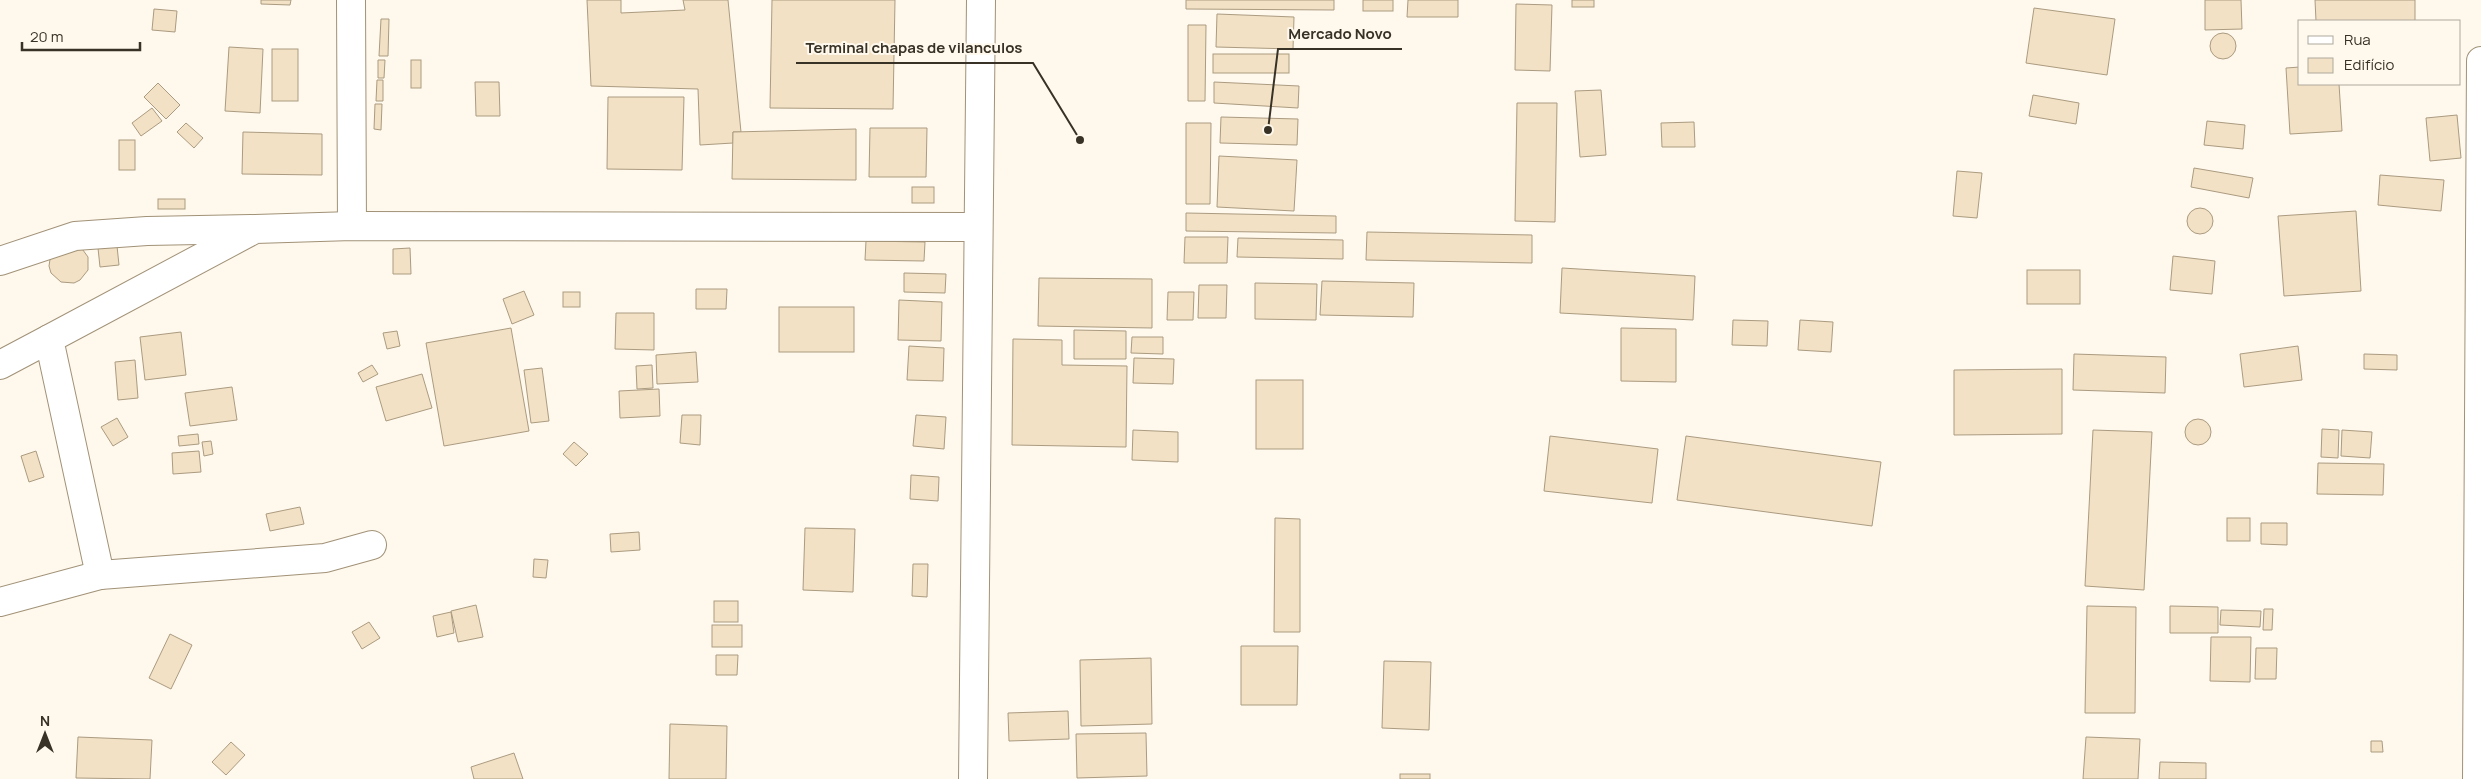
<svg xmlns="http://www.w3.org/2000/svg" width="2481" height="779" viewBox="0 0 2481 779" font-family="Manrope,sans-serif">
<style>
.building{fill:#f2e1c4;stroke:#ab9b80}
.lines{fill:none;stroke-linecap:round;stroke-linejoin:round}
.minor-casing{stroke:#a19277;stroke-width:30}
.major-casing{stroke:#a19277;stroke-width:30}
.minor{stroke:#fff;stroke-width:28}
.major{stroke:#fff;stroke-width:28}
.leader{fill:none;stroke:#373126;stroke-width:2}
.callout-dot{fill:#373126;stroke:#fff8ed;stroke-width:2}
.callout-label{font-size:15px;text-anchor:middle;font-weight:bold;fill:#373126;stroke:#fff8ed;stroke-width:4;stroke-linejoin:round;paint-order:stroke}
</style>
<rect width="100%" height="100%" fill="#fff8ed"/>
<g class="building">
<polygon points="261,0 291,0 290,5 261,4"/>
<polygon points="587,0 621,0 621,13 685,10 683,0 728,0 741,132 733,132 733,143 700,145 698,89 591,86"/>
<polygon points="772,0 895,0 893,109 770,108"/>
<polygon points="1186,0 1334,0 1334,10 1186,9"/>
<rect x="1363" y="0" width="30" height="11"/>
<polygon points="1408,0 1458,0 1458,17 1407,17"/>
<rect x="1572" y="0" width="22" height="7"/>
<polygon points="2205,0 2241,0 2242,29 2205,30"/>
<polygon points="2315,0 2415,0 2415,21 2316,21"/>
<polygon points="1516,4 1552,5 1550,71 1515,70"/>
<polygon points="2034,8 2115,19 2107,75 2026,63"/>
<polygon points="154,9 177,11 175,32 152,30"/>
<polygon points="1217,14 1294,17 1293,49 1216,47"/>
<polygon points="381,19 389,19 388,56 379,56"/>
<polygon points="1188,25 1206,25 1205,101 1188,101"/>
<circle cx="2223" cy="46" r="13"/>
<polygon points="229,47 263,49 260,113 225,111"/>
<rect x="272" y="49" width="26" height="52"/>
<rect x="1213" y="54" width="76" height="19"/>
<polygon points="378,60 385,60 384,78 378,78"/>
<rect x="411" y="60" width="10" height="28"/>
<polygon points="2300,67 2300,84 2339,84 2342,131 2290,134 2286,68"/>
<polygon points="377,80 383,80 383,101 376,101"/>
<polygon points="475,82 499,82 500,116 476,116"/>
<polygon points="1214,82 1299,86 1298,108 1214,103"/>
<polygon points="158,83 180,105 166,119 144,97"/>
<polygon points="1601,90 1606,155 1580,157 1575,91"/>
<polygon points="2033,95 2079,103 2076,124 2029,116"/>
<polygon points="608,97 684,97 682,170 607,169"/>
<polygon points="1517,103 1557,103 1555,222 1515,221"/>
<polygon points="375,104 382,104 381,130 374,129"/>
<polygon points="152,108 162,121 141,136 132,123"/>
<polygon points="2457,115 2461,158 2430,161 2426,118"/>
<polygon points="1221,117 1298,119 1297,145 1220,143"/>
<polygon points="2207,121 2245,125 2243,149 2204,145"/>
<polygon points="1694,122 1695,147 1662,147 1661,123"/>
<polygon points="186,123 203,138 194,148 177,132"/>
<polygon points="1186,123 1211,123 1210,204 1186,204"/>
<polygon points="870,128 927,128 926,177 869,177"/>
<polygon points="856,129 856,180 732,179 733,132"/>
<polygon points="243,132 322,134 322,175 242,174"/>
<rect x="119" y="140" width="16" height="30"/>
<polygon points="1219,156 1297,160 1294,211 1217,207"/>
<polygon points="2194,168 2253,178 2249,198 2191,187"/>
<polygon points="1957,171 1982,173 1977,218 1953,216"/>
<polygon points="2380,175 2444,180 2441,211 2378,205"/>
<rect x="912" y="187" width="22" height="16"/>
<rect x="158" y="199" width="27" height="10"/>
<circle cx="2200" cy="221" r="13"/>
<polygon points="2356,211 2361,291 2284,296 2278,216"/>
<polygon points="1186,213 1336,216 1336,233 1186,231"/>
<polygon points="1367,232 1532,235 1532,263 1366,260"/>
<polygon points="1185,237 1228,237 1227,263 1184,263"/>
<polygon points="1238,238 1343,240 1343,259 1237,257"/>
<polygon points="866,241 925,242 924,261 865,260"/>
<polygon points="80,246 88,257 88,270 80,280 74,283 61,282 51,273 49,266 51,253"/>
<polygon points="117,246 119,265 100,267 98,248"/>
<polygon points="410,248 411,274 393,274 393,249"/>
<polygon points="2173,256 2215,261 2212,294 2170,290"/>
<polygon points="1562,268 1695,276 1693,320 1560,313"/>
<rect x="2027" y="270" width="53" height="34"/>
<polygon points="904,273 946,274 945,293 904,292"/>
<polygon points="1039,278 1152,279 1152,328 1038,326"/>
<polygon points="1322,281 1414,283 1413,317 1320,315"/>
<polygon points="1255,283 1317,284 1316,320 1255,319"/>
<polygon points="1199,285 1227,285 1226,318 1198,318"/>
<polygon points="696,289 727,289 726,309 696,309"/>
<polygon points="524,291 534,315 512,324 503,299"/>
<rect x="563" y="292" width="17" height="15"/>
<polygon points="1168,292 1194,292 1193,320 1167,320"/>
<polygon points="899,300 942,302 941,341 898,340"/>
<rect x="779" y="307" width="75" height="45"/>
<polygon points="616,313 654,313 654,350 615,349"/>
<polygon points="1733,320 1768,321 1767,346 1732,345"/>
<polygon points="1800,320 1833,322 1831,352 1798,350"/>
<polygon points="511,328 529,431 444,446 426,343"/>
<polygon points="1621,328 1676,329 1676,382 1621,381"/>
<polygon points="1074,330 1126,331 1126,359 1074,359"/>
<polygon points="397,331 400,346 387,349 383,333"/>
<polygon points="181,332 186,375 145,380 140,337"/>
<polygon points="1132,337 1163,337 1163,354 1131,353"/>
<polygon points="1013,339 1062,340 1062,365 1127,366 1126,447 1012,445"/>
<polygon points="909,346 944,348 943,381 907,380"/>
<polygon points="2298,346 2302,380 2244,387 2240,354"/>
<polygon points="696,352 698,382 657,384 656,355"/>
<polygon points="2074,354 2166,357 2165,393 2073,390"/>
<polygon points="2364,354 2397,355 2397,370 2364,369"/>
<polygon points="1134,358 1174,359 1173,384 1133,383"/>
<polygon points="135,360 138,398 118,400 115,362"/>
<polygon points="372,365 378,374 363,382 358,373"/>
<polygon points="652,365 653,388 637,389 636,366"/>
<polygon points="542,368 549,421 531,423 524,370"/>
<polygon points="2062,369 2062,434 1954,435 1954,370"/>
<polygon points="422,374 432,408 386,421 376,387"/>
<rect x="1256" y="380" width="47" height="69"/>
<polygon points="232,387 237,420 190,426 185,393"/>
<polygon points="659,389 660,416 620,418 619,391"/>
<polygon points="682,415 701,415 700,445 680,443"/>
<polygon points="916,415 946,417 944,449 913,446"/>
<polygon points="117,418 128,437 113,446 101,427"/>
<circle cx="2198" cy="432" r="13"/>
<polygon points="2322,429 2339,430 2338,458 2321,457"/>
<polygon points="1133,430 1178,432 1178,462 1132,460"/>
<polygon points="2093,430 2152,432 2144,590 2085,586"/>
<polygon points="2342,430 2372,432 2370,458 2341,456"/>
<polygon points="198,434 199,444 179,446 178,436"/>
<polygon points="1550,436 1658,449 1652,503 1544,491"/>
<polygon points="1686,436 1881,462 1872,526 1677,500"/>
<polygon points="211,441 213,454 204,456 202,442"/>
<polygon points="574,442 588,454 576,466 563,454"/>
<polygon points="36,451 44,477 29,482 21,456"/>
<polygon points="199,451 201,472 173,474 172,453"/>
<polygon points="2318,463 2384,464 2383,495 2317,494"/>
<polygon points="911,475 939,477 938,501 910,499"/>
<polygon points="300,507 304,524 270,531 266,514"/>
<polygon points="1275,518 1300,519 1300,632 1274,632"/>
<rect x="2227" y="518" width="23" height="23"/>
<polygon points="2261,523 2287,523 2287,545 2261,544"/>
<polygon points="805,528 855,529 853,592 803,590"/>
<polygon points="639,532 640,550 611,552 610,534"/>
<polygon points="534,559 548,560 546,578 533,577"/>
<polygon points="913,564 928,564 927,597 912,596"/>
<rect x="714" y="601" width="24" height="21"/>
<polygon points="476,605 483,637 458,642 451,611"/>
<polygon points="2087,606 2136,607 2135,713 2085,713"/>
<polygon points="2170,606 2218,607 2218,633 2170,633"/>
<polygon points="2264,609 2273,609 2272,630 2263,630"/>
<polygon points="2221,610 2261,611 2260,627 2220,625"/>
<polygon points="451,612 454,633 437,637 433,616"/>
<polygon points="369,622 380,638 362,649 352,632"/>
<rect x="712" y="625" width="30" height="22"/>
<polygon points="170,634 192,645 171,689 149,678"/>
<polygon points="2211,637 2251,637 2250,682 2210,681"/>
<polygon points="1241,646 1298,646 1297,705 1241,705"/>
<polygon points="2256,648 2277,648 2276,679 2255,679"/>
<polygon points="716,655 738,655 737,675 716,675"/>
<polygon points="1151,658 1152,724 1081,726 1080,660"/>
<polygon points="1384,661 1431,662 1429,730 1382,728"/>
<polygon points="1068,711 1069,739 1009,741 1008,713"/>
<polygon points="670,724 727,726 726,779 669,779"/>
<polygon points="1146,733 1147,776 1077,778 1076,734"/>
<polygon points="78,737 152,740 150,779 76,778"/>
<polygon points="2086,737 2140,739 2138,779 2083,779"/>
<polygon points="2371,741 2382,741 2383,752 2371,752"/>
<polygon points="231,742 245,755 226,775 212,762"/>
<polygon points="514,753 523,779 474,779 471,767"/>
<polygon points="2160,762 2206,763 2206,779 2159,779"/>
<rect x="1400" y="774" width="30" height="5"/>
</g>
<g class="lines">
<defs>
<g id="minor">
<polyline points="351,0 352,226"/>
<polyline points="0,261 75,236 147,231 251,229"/>
<polyline points="0,365 49,339"/>
<polyline points="100,575 325,558 372,545"/>
<polyline points="0,602 100,575 49,339 255,229 352,226 978,227"/>
<polyline points="2477,779 2481,61"/>
</g>
<polyline id="major" points="973,779 981,0"/>
</defs>
<use href="#minor" class="minor-casing"/>
<use href="#major" class="major-casing"/>
<use href="#minor" class="minor"/>
<use href="#major" class="major"/>
</g>
<path class="leader" d="M1268 130L1278 49H1402M1080 140L1033 63H796"/>
<g class="callout-dot">
<circle cx="1268" cy="130" r="5"/>
<circle cx="1080" cy="140" r="5"/>
</g>
<g class="callout-label">
<text x="1340" y="39">Mercado Novo</text>
<text x="914" y="53">Terminal chapas de vilanculos</text>
</g>
<rect x="2298" y="20" width="162" height="65" fill="#fff8ed" stroke="#afa89d"/>
<rect x="2308" y="36" width="25" height="8" fill="#ffffff" stroke="#afa89d"/>
<text x="2344" y="45" font-size="15" fill="#373126">Rua</text>
<rect x="2308" y="58" width="25" height="15" fill="#f2e1c4" stroke="#afa89d"/>
<text x="2344" y="70" font-size="15" fill="#373126">Edifício</text>
<g transform="translate(45 734)" stroke="#fff8ed" stroke-width="4" paint-order="stroke">
<path d="M0-4L9 19L0 12L-9 19Z" fill="#373126"/>
<text y="-8" font-size="14" font-weight="bold" text-anchor="middle" fill="#373126">N</text>
</g>
<path d="M22 42v8h118v-8" fill="none" stroke="#373126" stroke-width="2.5"/>
<text x="30" y="42" font-size="15" fill="#373126" stroke="#fff8ed" stroke-width="4" paint-order="stroke">20 m</text>
</svg>
